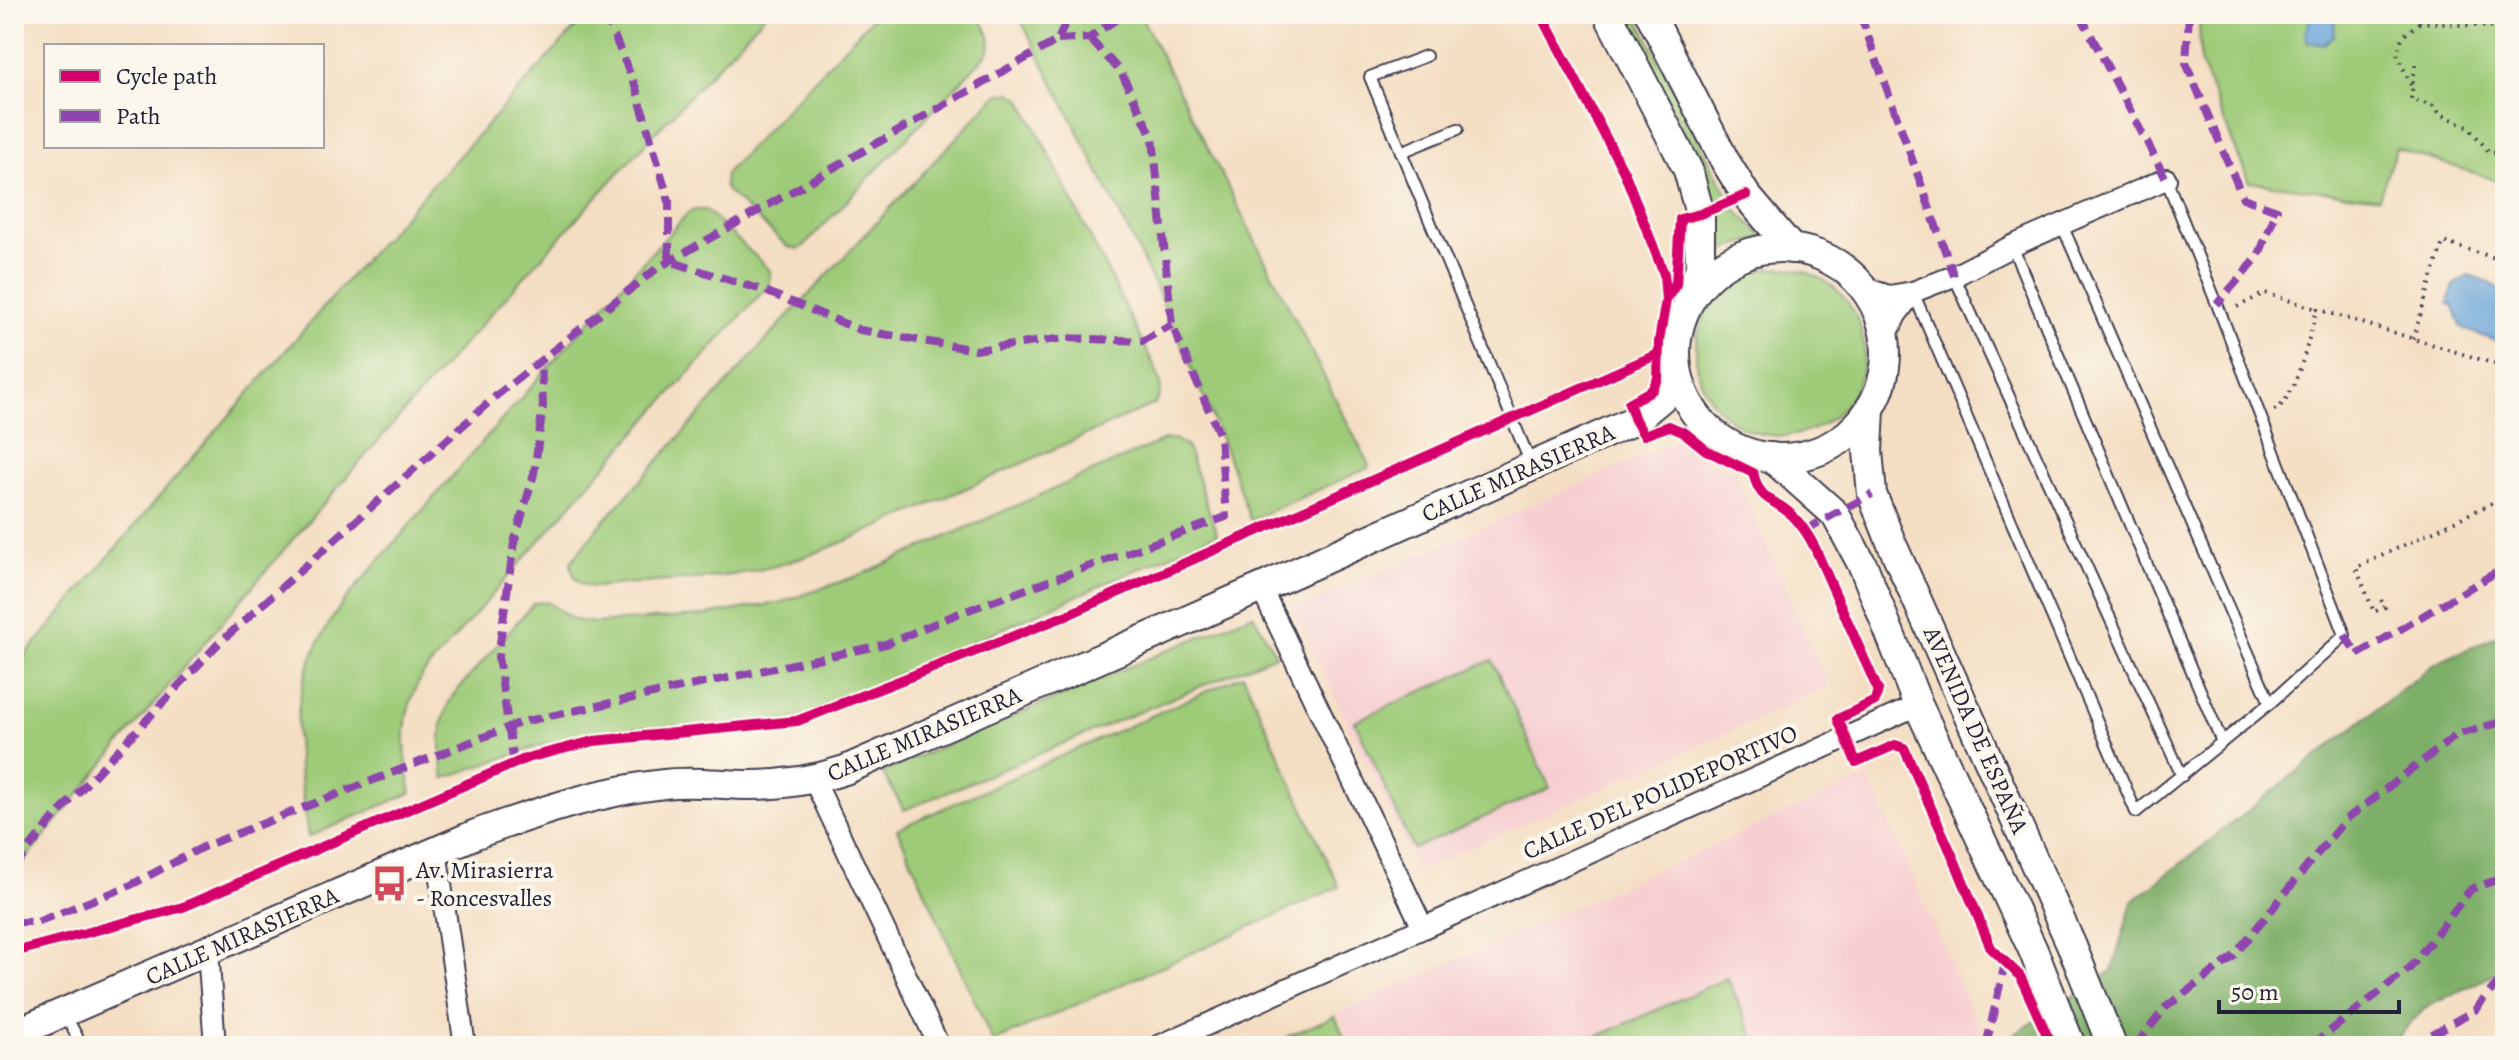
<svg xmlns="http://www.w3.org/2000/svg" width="2519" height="1060" viewBox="0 0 2519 1060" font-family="Alegreya,serif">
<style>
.built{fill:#f7cfd0}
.green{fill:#9ecb78;stroke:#60765a;stroke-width:2}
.forest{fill:#7eaf68;stroke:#506852;stroke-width:2}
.water{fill:#67a3d8;stroke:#44628a;stroke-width:2}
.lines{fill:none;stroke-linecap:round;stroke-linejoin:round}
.lane-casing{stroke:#423e4f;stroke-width:14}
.street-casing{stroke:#423e4f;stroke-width:24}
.secondary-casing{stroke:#423e4f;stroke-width:32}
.path{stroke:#423e4f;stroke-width:4;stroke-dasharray:2 6;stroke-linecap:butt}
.lane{stroke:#fff;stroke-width:10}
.street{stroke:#fff;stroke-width:20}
.secondary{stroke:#fff;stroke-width:28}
.quiet{stroke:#8e44ad;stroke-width:8;stroke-dasharray:16 8;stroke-linecap:butt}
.cycleway-casing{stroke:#fbf7ec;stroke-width:15}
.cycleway{stroke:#d6006c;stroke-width:10}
.labels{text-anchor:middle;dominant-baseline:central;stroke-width:8;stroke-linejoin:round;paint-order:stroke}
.street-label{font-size:24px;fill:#22223b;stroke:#fbf7ec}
.poi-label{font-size:24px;fill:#22223b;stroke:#fbf7ec;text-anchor:start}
</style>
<rect width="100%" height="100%" fill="#fbf7ec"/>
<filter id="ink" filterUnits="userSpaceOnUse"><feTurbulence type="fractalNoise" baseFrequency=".0125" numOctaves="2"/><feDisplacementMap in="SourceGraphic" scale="16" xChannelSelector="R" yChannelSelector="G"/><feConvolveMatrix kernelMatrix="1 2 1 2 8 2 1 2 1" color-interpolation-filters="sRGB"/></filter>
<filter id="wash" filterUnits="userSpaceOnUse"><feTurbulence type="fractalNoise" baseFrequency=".006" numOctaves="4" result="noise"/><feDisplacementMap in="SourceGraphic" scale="32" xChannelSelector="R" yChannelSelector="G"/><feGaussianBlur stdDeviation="1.8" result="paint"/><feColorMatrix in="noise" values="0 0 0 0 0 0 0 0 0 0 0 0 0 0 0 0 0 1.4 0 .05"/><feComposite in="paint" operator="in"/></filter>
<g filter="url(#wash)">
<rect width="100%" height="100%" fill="#f4dec3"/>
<g class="built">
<polygon points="1683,438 1706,462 1734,470 1829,687 1418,871 1294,611"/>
<polygon points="1868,776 1983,1037 1969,1046 1351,1046 1338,1013"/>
</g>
<g class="green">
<path d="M 588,14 L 766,14 C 505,292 253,577 14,874 L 14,669 L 164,491 L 367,257 Z"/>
<path d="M 876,14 L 978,14 C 985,27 994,38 988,53 L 804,246 L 799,249 L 788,247 L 727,191 L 724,186 L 725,174 Z"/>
<path d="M 1018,14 L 1140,14 L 1369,465 L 1368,468 L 1250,520 C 1191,341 1103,181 1018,14 Z"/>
<polygon points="1624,14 1636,14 1711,165 1738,212 1764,238 1739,244 1717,254 1715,223 1703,168"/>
<polygon points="2199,14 2505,14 2505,183 2396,148 2379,198 2249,182 2200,62"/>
<path d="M 1011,93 L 1022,100 L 1145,347 C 1153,365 1169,386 1155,404 C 1081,437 1007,470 933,503 C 881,525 830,551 775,566 C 716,582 655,580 594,587 C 580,586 571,577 571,562 L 597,529 L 780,325 L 994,98 L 1000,94 Z"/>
<path d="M 695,210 L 706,210 L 768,268 L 771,274 L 769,285 L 597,475 L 423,674 C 398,716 404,747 411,793 L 308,837 C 294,739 283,687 344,601 C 457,470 571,339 689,212 Z"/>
<circle cx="1780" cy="352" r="84"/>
<path d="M 1164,440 L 1175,439 L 1187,447 L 1217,534 L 807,715 C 744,732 675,722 610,730 C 554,737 498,761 444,778 C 440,747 437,723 453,695 L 534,603 L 547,602 L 574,620 L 594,623 L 701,616 L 782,602 L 860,575 Z"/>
<polygon points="1253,614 1276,655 904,810 882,772"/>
<polygon points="1492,660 1550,788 1413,849 1355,721"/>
<polygon points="1243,675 1339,887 993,1042 897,829"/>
<polygon points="1727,978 1758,1046 1598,1046 1594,1038"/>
<polygon points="1335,1016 1348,1046 1290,1046 1286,1037"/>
</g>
<polygon class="forest" points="2505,632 2505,973 2495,974 2424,1008 2391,1046 1997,1046 2112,971 2132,902 2434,664"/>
<g class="water">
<polygon points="2312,14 2331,14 2335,20 2334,36 2323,45 2308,42 2305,33"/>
<path d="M 2469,275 C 2514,290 2505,293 2505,337 L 2496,341 L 2466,330 L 2461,325 L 2453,305 L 2448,304 L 2454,285 Z"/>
</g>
</g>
<g filter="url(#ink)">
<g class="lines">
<defs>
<g id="lane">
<polyline points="1426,56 1370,77 1531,464"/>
<polyline points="1401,152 1458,129"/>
<polyline points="2062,225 2270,703"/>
<polyline points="2012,246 2222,742"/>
<polyline points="1954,276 2182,776"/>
<polyline points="1913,292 2136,812 2270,703 2345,635 2217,304 2166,179"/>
<polyline points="66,1016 82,1046"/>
</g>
<g id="street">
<polyline points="1864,288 1889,296 1913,292 1954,276 2012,246 2166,179"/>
<polyline points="1885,339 1896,315 1913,292"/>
<polyline points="814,780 939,1046"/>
<polyline points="436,851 465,1046"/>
<polyline points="1423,928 1918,705"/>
<polyline points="208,950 215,1046"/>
<polyline points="1159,1046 1423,928 1261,588"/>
</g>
<g id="secondary">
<polyline points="1608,14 1688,170 1700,214 1700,268 1691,295"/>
<polyline points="1650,14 1725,161 1746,195 1792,249"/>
<circle cx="1781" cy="353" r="105"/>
<polyline points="1870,408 1868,451 1872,494 1891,542 2071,944 2112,1046"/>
<polyline points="1771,457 1835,514 1864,568 1918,705 2033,950 2071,1046"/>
<path d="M 14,1034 L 476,834 C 538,812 599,791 664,784 C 692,780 722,785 750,785 C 783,785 814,780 845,770 L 1261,588 L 1635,420 L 1664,396 L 1678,375"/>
</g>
</defs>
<use href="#lane" class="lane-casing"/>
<use href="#street" class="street-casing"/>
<use href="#secondary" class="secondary-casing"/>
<g class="path">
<polyline points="2415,14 2420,22 2490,27 2505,38"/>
<polyline points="2415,65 2411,99 2433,106 2440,114 2468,126 2489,152 2505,154"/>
<polyline points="2411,85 2397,54 2402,37 2420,22"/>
<polyline points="2237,307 2265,293 2317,309"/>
<polyline points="2413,339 2443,242 2505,261"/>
<path d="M 2274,410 C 2296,402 2310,332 2317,309 L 2505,367"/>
<polyline points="2381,600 2385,607 2374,612 2356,568 2505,497"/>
</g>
<use href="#lane" class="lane"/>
<use href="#street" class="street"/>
<use href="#secondary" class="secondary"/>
<g class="quiet">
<polyline points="605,14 636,88 669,201 669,261 765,291 860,330 975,350 1065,338 1142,341 1172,325"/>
<polyline points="1860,14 1954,276"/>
<polyline points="2080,14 2166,179"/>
<polyline points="2189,14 2186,63 2243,198 2277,210 2258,257 2217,304"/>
<polyline points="1058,40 1089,38 1124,14"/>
<polyline points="14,93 19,14"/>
<polyline points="1805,530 1872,494"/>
<polyline points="2345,635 2357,655 2505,567"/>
<polyline points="514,764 498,657 514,543 534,474 543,406 541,360"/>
<polyline points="14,867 56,816 217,645 497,395 656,269 1058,40 1069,14"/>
<polyline points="14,922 37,922 129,886 205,846 522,722 886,644 957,614 1226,517 1220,436 1172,325 1153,138 1121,72 1089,38"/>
<polyline points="1986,1046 2005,963"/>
<polyline points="2135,1046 2166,1007 2232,958 2345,820 2458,734 2505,721"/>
<polyline points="2311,1046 2410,968 2471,889 2505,877"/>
<polyline points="2411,1046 2475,1010 2505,974"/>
</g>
<defs>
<g id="cycleway">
<path d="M 1541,14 L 1625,174 L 1664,274 L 1666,300 L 1659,341 L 1658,379 L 1652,390 L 1629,403 L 1635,420 L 1644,435 L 1669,426 L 1685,433 L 1706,450 L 1753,473 C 1761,503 1772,497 1792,515 C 1802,525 1809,536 1815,548 L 1878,690 L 1875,701 L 1838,719 L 1856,762 L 1895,745 L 1904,748 L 1953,857 L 1991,948 L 2020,976 L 2052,1046"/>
<polyline points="1669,295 1676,284 1680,219 1700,214 1746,195"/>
<polyline points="14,952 183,907 527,758 594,741 797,721 1065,616 1658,354"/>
</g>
</defs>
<use href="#cycleway" class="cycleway-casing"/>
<use href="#cycleway" class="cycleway"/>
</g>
</g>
<defs>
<symbol id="bus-bare" viewBox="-9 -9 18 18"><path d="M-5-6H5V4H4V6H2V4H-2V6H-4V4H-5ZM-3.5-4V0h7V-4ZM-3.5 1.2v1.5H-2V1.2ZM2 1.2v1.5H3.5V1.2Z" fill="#d1495b" stroke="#fbf7ec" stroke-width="2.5" paint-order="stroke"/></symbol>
</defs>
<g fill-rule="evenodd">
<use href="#bus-bare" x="364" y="858" width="51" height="51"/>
</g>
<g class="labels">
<g class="street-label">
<text transform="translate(1518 473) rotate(-24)">CALLE MIRASIERRA</text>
<text transform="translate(1976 730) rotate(66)">AVENIDA DE ESPAÑA</text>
<text transform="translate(924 734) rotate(-23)">CALLE MIRASIERRA</text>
<text transform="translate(1660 792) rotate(-24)">CALLE DEL POLIDEPORTIVO</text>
<text transform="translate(242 936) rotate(-24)">CALLE MIRASIERRA</text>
</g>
<g class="poi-label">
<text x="416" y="870">Av. Mirasierra<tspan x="416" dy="28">- Roncesvalles</tspan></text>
</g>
</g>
<rect width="2519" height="1060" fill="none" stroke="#fbf7ec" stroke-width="48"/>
<rect x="44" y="44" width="280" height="104" fill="#fbf7ec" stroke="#a4a2a5" stroke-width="2"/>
<rect x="60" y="70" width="40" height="12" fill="#d6006c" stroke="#a4a2a5" stroke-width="2"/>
<text x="116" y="84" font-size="24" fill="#22223b">Cycle path</text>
<rect x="60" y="110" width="40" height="12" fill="#8e44ad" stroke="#a4a2a5" stroke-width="2"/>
<text x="116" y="124" font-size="24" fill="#22223b">Path</text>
<path d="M2219 1000v12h180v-12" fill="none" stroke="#22223b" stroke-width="4"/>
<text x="2231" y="1000" font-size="24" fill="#22223b" stroke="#fbf7ec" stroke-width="6" paint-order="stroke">50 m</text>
</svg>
